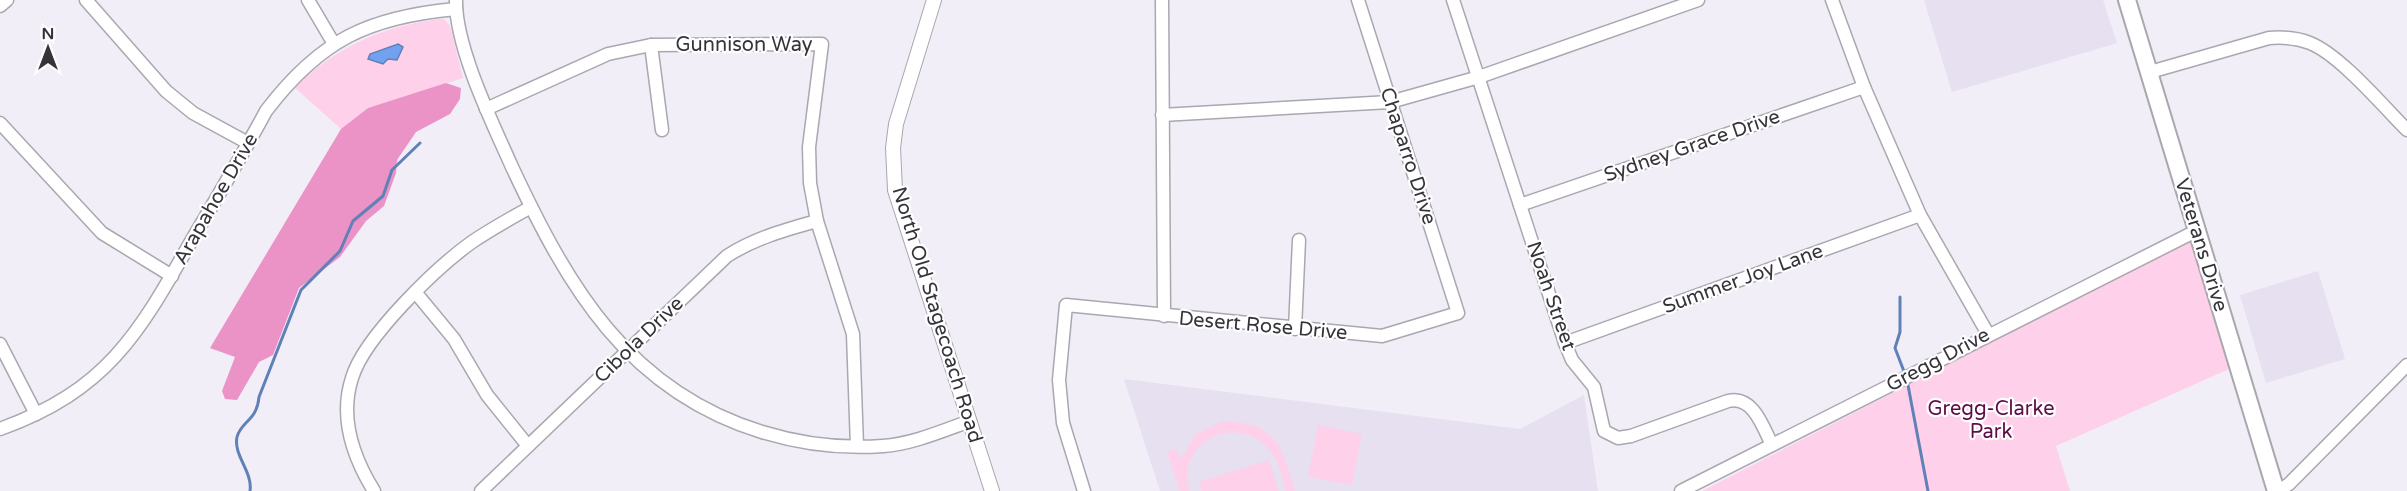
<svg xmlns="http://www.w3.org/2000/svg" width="2407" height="491" viewBox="0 0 2407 491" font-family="'Varela Round',sans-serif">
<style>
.built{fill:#e6e0f0}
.green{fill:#fed0ea}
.forest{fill:#eb92c6}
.water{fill:#72a2ef;stroke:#6081b8;stroke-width:1.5}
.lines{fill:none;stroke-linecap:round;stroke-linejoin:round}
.stream{stroke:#6081b8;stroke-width:3}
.minor-casing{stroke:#aaa7af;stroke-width:15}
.tertiary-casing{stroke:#aaa7af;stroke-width:16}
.secondary-casing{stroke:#aaa7af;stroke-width:20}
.minor{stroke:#fff;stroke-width:12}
.tertiary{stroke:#fff;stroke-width:14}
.secondary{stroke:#fff;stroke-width:16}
.labels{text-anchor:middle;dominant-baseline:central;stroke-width:4.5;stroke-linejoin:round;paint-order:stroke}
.street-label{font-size:20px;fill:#353437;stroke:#fefdff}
.park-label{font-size:20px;fill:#5d0e44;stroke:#fefdff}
</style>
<rect width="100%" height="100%" fill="#f1eef7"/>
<g class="built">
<polygon points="1924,0 2103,0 2117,43 1952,92"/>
<polygon points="2318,271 2345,359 2266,383 2240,295"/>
<polygon points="1124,379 1520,429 1584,395 1598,491 1160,491"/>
</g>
<g class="green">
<path d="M 439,19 L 444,19 L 450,26 L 463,78 L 368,108 L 341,129 L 294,87 C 341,45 378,28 439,19 Z"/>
<polygon points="2190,240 2229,369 2056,446 2070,491 1702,491"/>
<path d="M 1222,421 C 1277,423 1281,444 1295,491 L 1286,491 C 1282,480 1280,465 1274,456 C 1244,408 1173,440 1190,491 L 1180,491 L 1167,452 L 1176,449 L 1181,459 L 1196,434 Z"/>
<polygon points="1318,425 1362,434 1352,485 1308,477"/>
<polygon points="1269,460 1279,491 1202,491 1199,482"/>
</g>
<polygon class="forest" points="446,83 461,88 460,99 450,114 416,132 397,160 396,173 384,206 366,221 340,257 299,288 273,355 259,362 237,400 225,399 222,391 235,357 210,348 341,129 368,108"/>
<polygon class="water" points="398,44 403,47 397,60 388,59 383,64 368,59 370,54"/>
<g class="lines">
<g class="stream">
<polyline points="1900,297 1900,332 1895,348 1905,374"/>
<polyline points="1907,380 1928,491"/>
<path d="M 250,491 C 253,472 233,455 237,437 C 241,421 257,421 259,397 L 301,290 L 340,251 L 353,221 L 383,196 L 392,170 L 420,143"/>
</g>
<defs>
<g id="minor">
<polyline points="86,0 166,91 193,113 248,143"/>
<polyline points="308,0 334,44"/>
<path d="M 456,0 C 455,47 493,124 512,167 C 568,287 628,391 762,432 C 801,444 842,449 883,446 C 912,444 942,431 970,421"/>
<polyline points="1162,0 1164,316"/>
<path d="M 1453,0 L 1565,343 L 1572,360 L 1594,387 L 1604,431 L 1618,438 L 1631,436 L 1728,401 C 1753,395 1763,427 1772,445"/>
<polyline points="1832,0 1864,87 1920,215 1988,334"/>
<polyline points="0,6 7,0"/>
<polyline points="651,45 662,130"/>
<path d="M 2150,72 L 2269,38 C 2282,37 2297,38 2310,43 C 2340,55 2383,106 2407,130"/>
<polyline points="486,109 608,54 651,45 822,44 809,147 810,183 817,221 853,334 857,446"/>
<polyline points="1162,115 1390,102 1479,77 1698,0"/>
<polyline points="0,123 102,233 172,276"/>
<polyline points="1520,205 1864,87"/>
<polyline points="416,293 454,339 487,395 528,446"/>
<polyline points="1295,329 1299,240"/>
<polyline points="1565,343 1920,215"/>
<polyline points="0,344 36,414"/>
<path d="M 0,429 C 108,390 139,333 193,238 C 218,196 243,154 266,111 C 320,40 368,17 456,9"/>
<path d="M 374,491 C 353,457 339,418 352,378 C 364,337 437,267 472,242 C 491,229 511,218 531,207"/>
<path d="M 481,491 L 727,256 C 755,238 785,230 817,221"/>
<polyline points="1084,491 1063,423 1059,380 1066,305 1382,336 1458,313 1358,0"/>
<polyline points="1681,491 2196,231"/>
<polyline points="2278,491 2289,484 2407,365"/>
</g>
<polyline id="tertiary" points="934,0 896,124 893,148 895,190 992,491"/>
<polyline id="secondary" points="2127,0 2276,491"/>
</defs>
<use href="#minor" class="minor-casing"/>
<use href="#tertiary" class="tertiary-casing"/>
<use href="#secondary" class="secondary-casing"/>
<use href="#minor" class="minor"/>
<use href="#tertiary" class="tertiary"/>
<use href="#secondary" class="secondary"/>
</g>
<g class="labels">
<g class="street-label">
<text x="744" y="45">Gunnison Way</text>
<text transform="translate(1692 146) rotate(-19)">Sydney Grace Drive</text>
<text transform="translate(1408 156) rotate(72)">Chaparro Drive</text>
<text transform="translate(216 199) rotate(-60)">Arapahoe Drive</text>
<text transform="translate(2201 245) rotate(73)">Veterans Drive</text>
<text transform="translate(1743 279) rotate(-20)">Summer Joy Lane</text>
<text transform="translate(1551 296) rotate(71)">Noah Street</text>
<text transform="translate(937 315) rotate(73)">North Old Stagecoach Road</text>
<text transform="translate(1263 326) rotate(5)">Desert Rose Drive</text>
<text transform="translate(639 340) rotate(-44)">Cibola Drive</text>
<text transform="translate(1938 360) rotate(-28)">Gregg Drive</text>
</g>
<g class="park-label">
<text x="1991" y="409">Gregg-Clarke<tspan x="1991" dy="23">Park</tspan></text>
</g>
</g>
<g transform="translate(48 48)" stroke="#fefdff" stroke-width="4.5" paint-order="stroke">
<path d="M0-4.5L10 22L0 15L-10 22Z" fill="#353437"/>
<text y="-9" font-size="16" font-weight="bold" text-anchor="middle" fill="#353437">N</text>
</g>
</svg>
